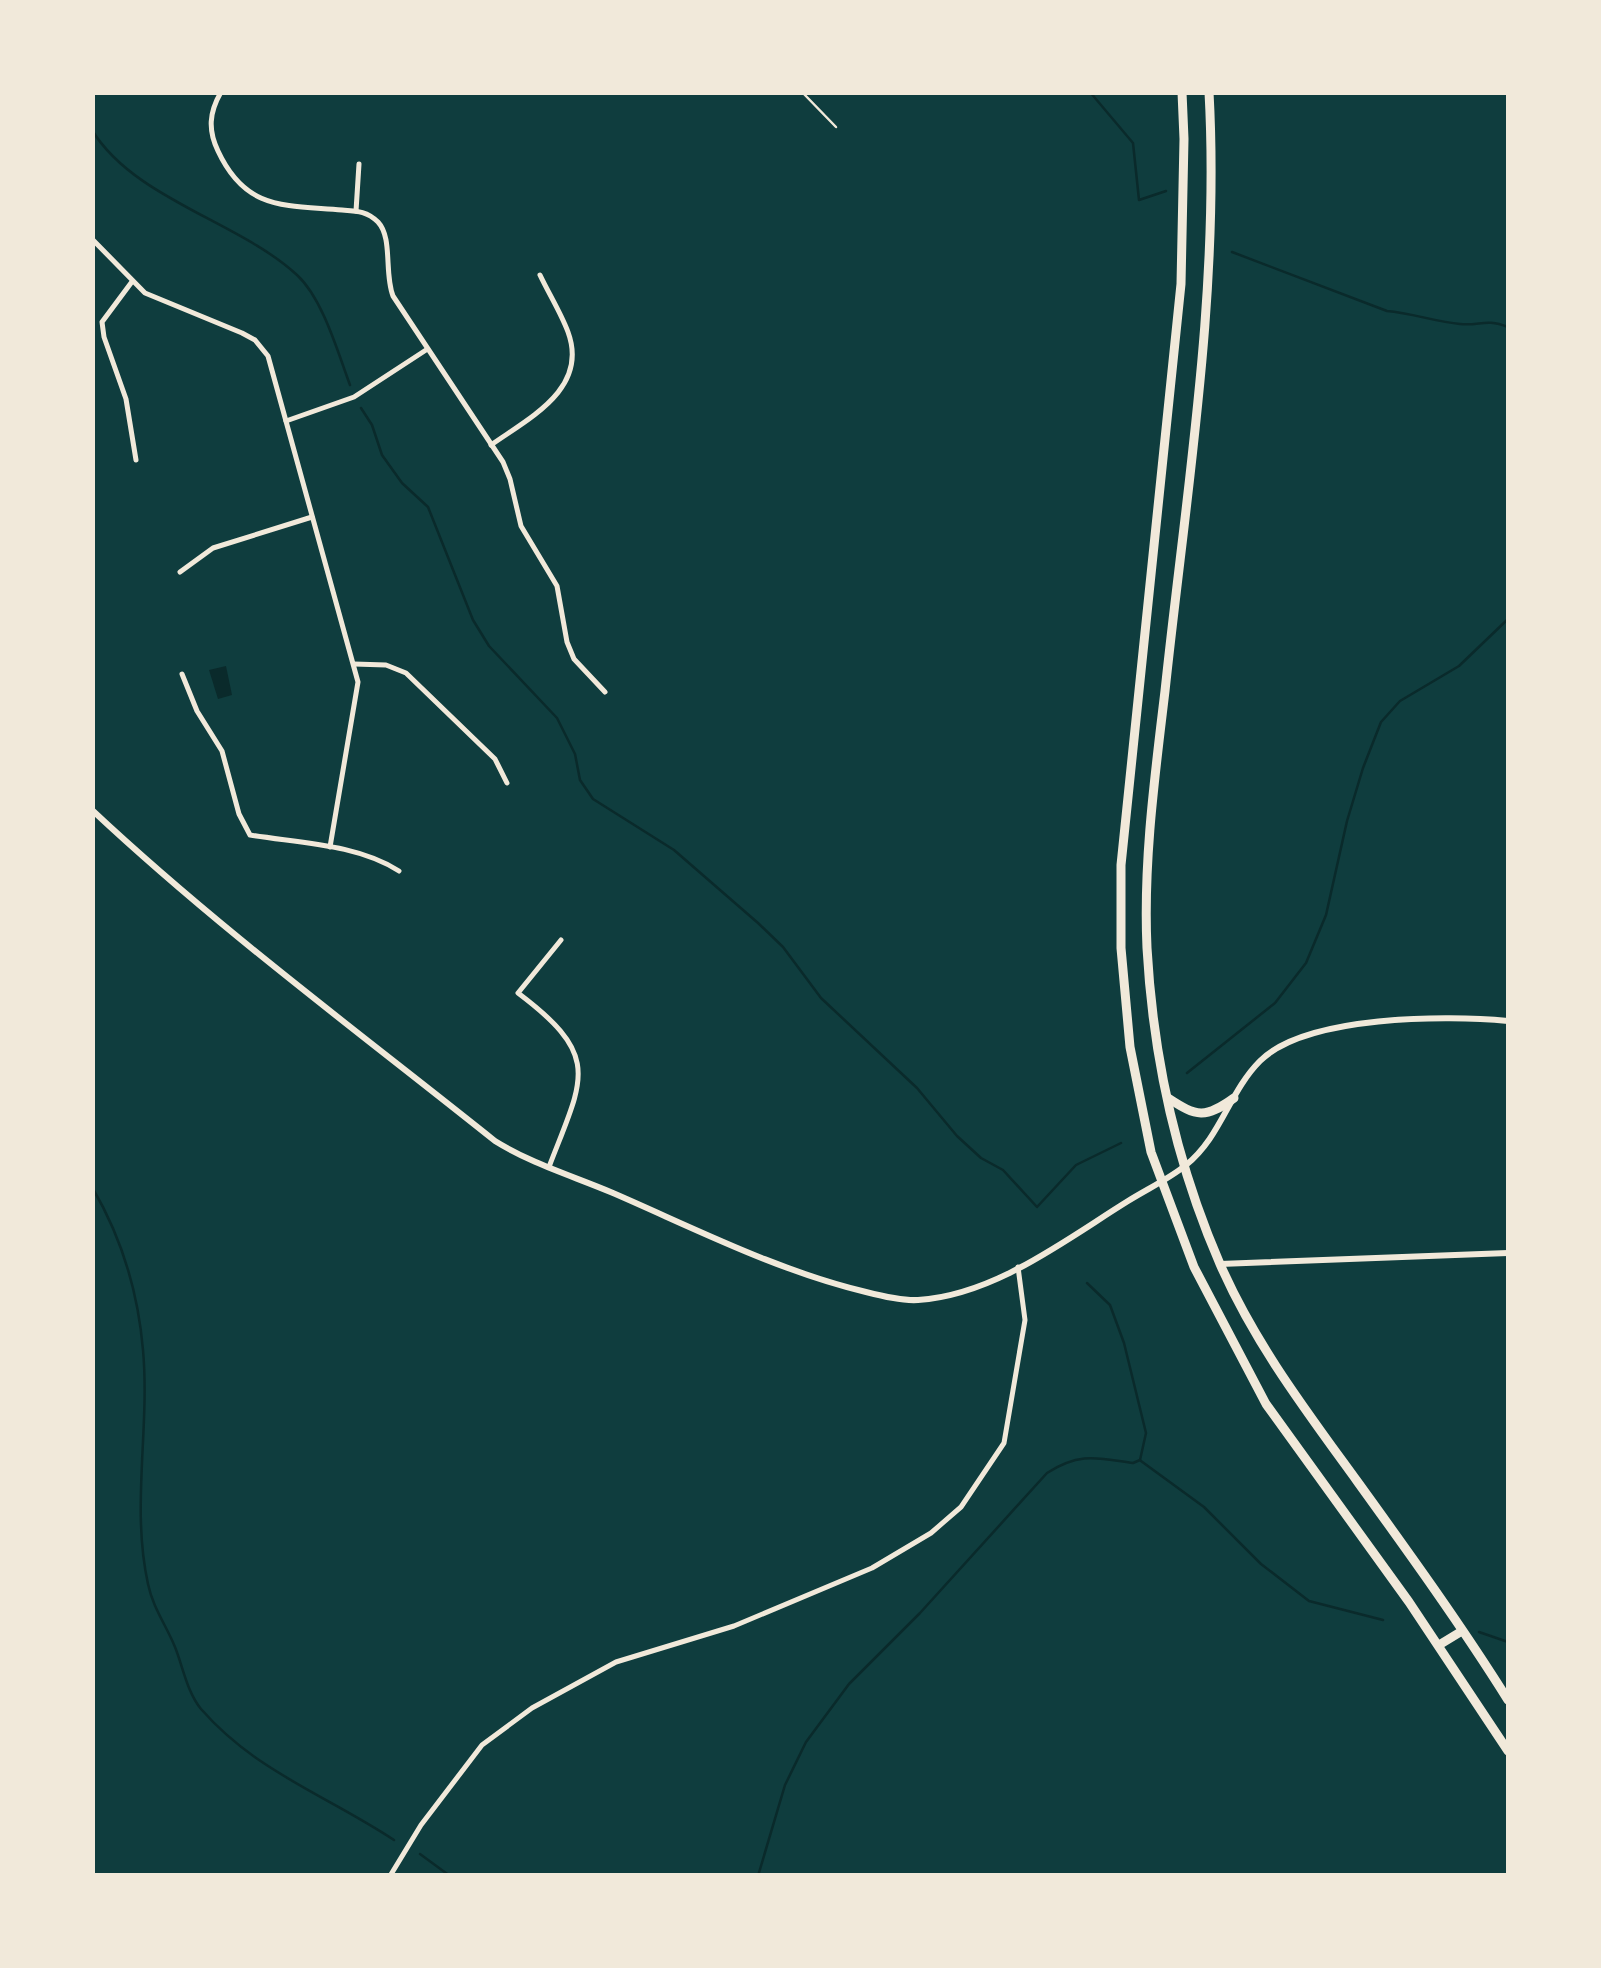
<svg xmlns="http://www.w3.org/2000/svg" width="1601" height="1968" viewBox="0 0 1601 1968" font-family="Figtree,sans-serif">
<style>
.water{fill:#0a2a2b}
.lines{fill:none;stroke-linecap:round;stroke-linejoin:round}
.stream{stroke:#0a2a2b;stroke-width:2.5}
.service{stroke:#f1e9da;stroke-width:2.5}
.minor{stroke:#f1e9da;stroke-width:5}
.tertiary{stroke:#f1e9da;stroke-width:6}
.primary{stroke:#f1e9da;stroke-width:9}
</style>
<rect width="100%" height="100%" fill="#0f3d3e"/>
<polygon class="water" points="226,666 232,695 218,699 209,670"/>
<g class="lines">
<g class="stream">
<polyline points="1090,92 1133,143 1139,200 1166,191"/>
<path d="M 92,130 C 134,199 240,222 297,275 C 323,299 338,353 350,385"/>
<path d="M 1232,252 L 1387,311 C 1412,313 1436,322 1460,324 C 1481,326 1485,318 1508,327"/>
<polyline points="361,408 372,425 382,455 402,483 428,507 473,620 489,646 557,718 575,754 580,780 593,799 674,850 758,923 783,947 821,998 917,1088 957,1136 981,1158 1003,1170 1037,1207 1076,1165 1121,1143"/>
<polyline points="1187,1073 1275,1003 1306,963 1326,915 1347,821 1363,768 1381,722 1400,701 1459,666 1508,619"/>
<path d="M 92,1187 C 122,1238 138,1291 143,1350 C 150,1428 131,1507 148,1584 C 153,1608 166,1625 175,1647 C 183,1667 187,1692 201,1709 C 256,1772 326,1795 394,1840"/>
<polyline points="1087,1283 1110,1305 1124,1343 1146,1433 1140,1460"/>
<polyline points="1141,1461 1204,1507 1261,1564 1309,1601 1383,1620"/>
<polyline points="1479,1632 1508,1642"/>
<polyline points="420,1854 450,1876"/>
<path d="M 758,1876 L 785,1785 L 806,1742 L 849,1684 L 920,1613 L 1047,1473 C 1080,1452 1097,1458 1133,1463 L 1140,1460"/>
</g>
<polyline class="service" points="802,92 836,127"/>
<g class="minor">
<path d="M 221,92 C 209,113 208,130 218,151 C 246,211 285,205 342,210 C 357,211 367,211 378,222 C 393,238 384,274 393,296 L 503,462 L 510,479 L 521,526 L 557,586 L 567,642 L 574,659 L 605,692"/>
<polyline points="356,211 359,164"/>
<polyline points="92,239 145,293 242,333 255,340 268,356 358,682 330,847"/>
<polyline points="131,283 102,322 104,337 126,399 136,460"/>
<polyline points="286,421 354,397 426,350"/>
<path d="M 491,445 C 529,418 589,389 568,332 C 561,313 549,294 540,275"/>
<polyline points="180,572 213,548 312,517"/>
<polyline points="354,664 386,665 406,673 495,759 507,783"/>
<path d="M 182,674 L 197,711 L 222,751 L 239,814 L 250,835 C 299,843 357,844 399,871"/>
<path d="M 549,1167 C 583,1078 603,1057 518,993 L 561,940"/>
<polyline points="390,1876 421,1825 482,1745 532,1708 616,1662 734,1626 872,1568 931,1533 961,1507 1004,1443 1025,1320 1018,1267"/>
</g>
<g class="tertiary">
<path d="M 92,810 C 219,929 360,1033 495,1141 C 532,1164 573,1176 613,1193 C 696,1229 778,1271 866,1292 C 882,1296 902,1301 918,1300 C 995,1295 1065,1240 1128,1201 C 1147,1189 1169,1179 1186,1165 C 1221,1137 1229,1092 1260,1061 C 1306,1015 1447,1015 1508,1021"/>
<polyline points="1220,1264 1508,1253"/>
</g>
<g class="primary">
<polyline points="1182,92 1184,139 1181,284 1121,865 1121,948 1130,1047 1151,1152 1194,1267 1266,1404 1409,1602 1508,1751"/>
<path d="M 1209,92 C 1220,292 1186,493 1165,691 C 1155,775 1143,863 1147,948 C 1153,1056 1177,1165 1220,1264 C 1255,1344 1307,1412 1357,1481 C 1409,1553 1461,1625 1508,1700"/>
<path d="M 1168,1098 C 1197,1117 1205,1119 1234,1098"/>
<polyline points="1439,1645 1462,1631"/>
</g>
</g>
<rect width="1601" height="1968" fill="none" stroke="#f1e9da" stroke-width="190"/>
</svg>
